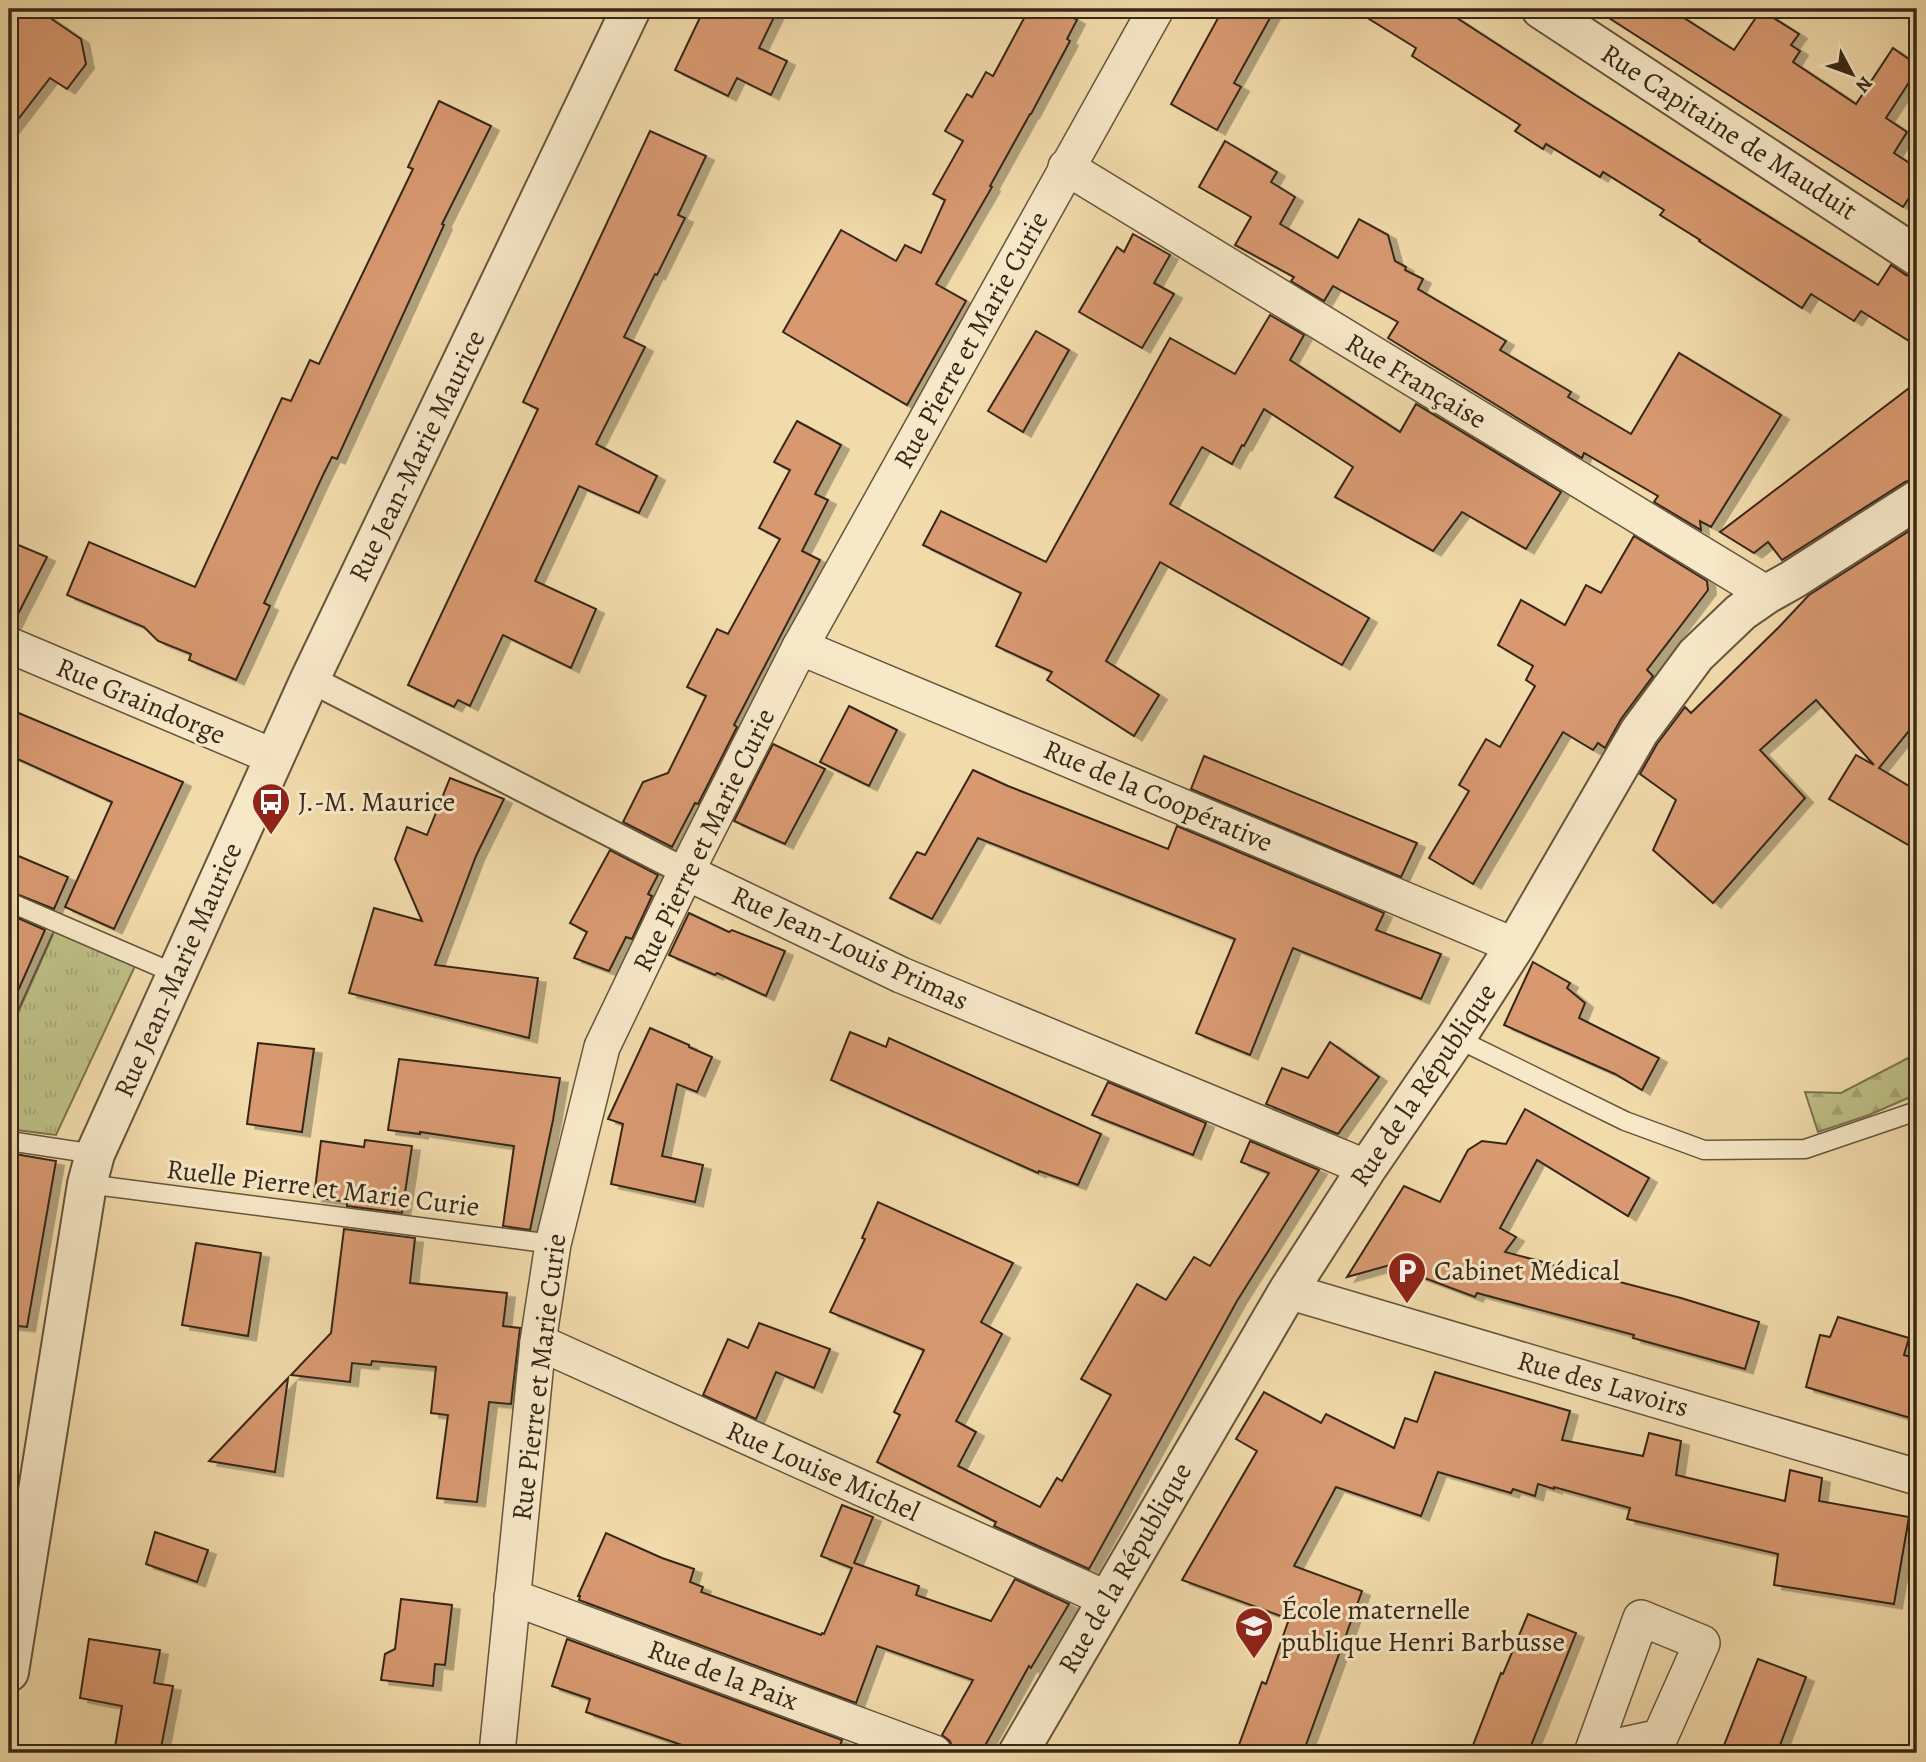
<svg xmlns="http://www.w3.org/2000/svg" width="1926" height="1762" viewBox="0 0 1926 1762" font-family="Alegreya,serif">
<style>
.grass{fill:url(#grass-tufts);stroke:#7a744e;stroke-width:2}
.forest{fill:url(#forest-firs);stroke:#7a744e;stroke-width:2}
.building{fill:#d89971;stroke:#362817;stroke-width:2;filter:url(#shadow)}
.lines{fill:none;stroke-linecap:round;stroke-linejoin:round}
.service-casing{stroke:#65553c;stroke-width:21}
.pedestrian-casing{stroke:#65553c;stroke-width:30}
.minor-casing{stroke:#65553c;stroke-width:38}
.tertiary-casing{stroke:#65553c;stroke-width:42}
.service{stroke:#f7e8c8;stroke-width:18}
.pedestrian{stroke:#f7e8c8;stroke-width:26}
.minor{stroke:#f7e8c8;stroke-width:35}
.tertiary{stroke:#f7e8c8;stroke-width:38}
.labels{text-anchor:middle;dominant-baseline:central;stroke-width:6;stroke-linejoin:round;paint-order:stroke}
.street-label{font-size:28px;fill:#362817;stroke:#f7e8c8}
.poi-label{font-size:28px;fill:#362817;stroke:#f7e8c8;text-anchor:start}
</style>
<defs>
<pattern id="grass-tufts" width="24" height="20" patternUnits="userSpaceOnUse" patternTransform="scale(1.75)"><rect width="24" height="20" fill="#bebf86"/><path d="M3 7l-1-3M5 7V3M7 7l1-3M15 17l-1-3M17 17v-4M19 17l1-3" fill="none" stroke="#a4a473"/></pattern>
<pattern id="forest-firs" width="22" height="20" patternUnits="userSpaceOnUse" patternTransform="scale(1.75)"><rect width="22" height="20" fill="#bebf86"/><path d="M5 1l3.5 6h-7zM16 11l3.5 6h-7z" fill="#a4a473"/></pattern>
<filter id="shadow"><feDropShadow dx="8" dy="4.5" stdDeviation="0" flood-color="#0004"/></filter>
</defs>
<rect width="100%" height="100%" fill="#f2dbab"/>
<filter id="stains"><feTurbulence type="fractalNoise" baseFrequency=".00286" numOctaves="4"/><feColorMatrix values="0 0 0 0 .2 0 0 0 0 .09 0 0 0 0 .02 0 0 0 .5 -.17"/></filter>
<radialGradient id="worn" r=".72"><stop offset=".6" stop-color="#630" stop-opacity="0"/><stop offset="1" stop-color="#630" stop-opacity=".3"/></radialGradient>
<polygon class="grass" points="54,931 135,966 56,1135 9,1129 9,1031"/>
<polygon class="forest" points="1917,1051 1917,1094 1869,1115 1818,1132 1805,1092 1841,1093 1916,1054"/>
<g class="building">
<polygon points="9,9 37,9 81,39 86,64 67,89 50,78 9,131"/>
<polygon points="704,9 778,9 759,48 787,61 771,95 737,78 728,96 675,70"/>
<polygon points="1029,9 1058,9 1077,20 1067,39 1070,41 1031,114 1030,114 990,186 992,187 936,284 966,301 907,405 783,332 841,230 896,261 905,245 921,253 945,200 933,194 963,141 945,131 967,94 972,97 986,72 993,76"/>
<polygon points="1223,9 1275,9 1234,83 1241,87 1217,130 1171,104"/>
<polygon points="1353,9 1443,9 1577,96 1878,285 1891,265 1906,275 1917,278 1917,346 1861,311 1854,321 1811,294 1802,308 1699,241 1700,240 1660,215 1664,210 1603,172 1600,177 1546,144 1543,149 1515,131 1520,125 1412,56 1416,48"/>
<polygon points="1595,9 1670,9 1734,50 1761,10 1799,34 1791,45 1800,51 1793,62 1856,104 1893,48 1917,65 1917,70 1886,118 1907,132 1894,153 1917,168 1917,186 1903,207"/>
<polygon points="439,101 491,126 442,224 444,225 337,459 332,457 323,475 264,603 270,606 236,680 189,660 191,654 158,641 144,627 67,595 89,542 195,587 282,398 291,401 310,360 319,364 413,169 408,167"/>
<polygon points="650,131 706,156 678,215 685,218 657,275 655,274 624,337 645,347 596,444 657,476 639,513 579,486 535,581 596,609 571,668 503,635 470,706 458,700 454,707 408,685 538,409 523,402"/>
<polygon points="1225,141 1277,172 1271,182 1295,197 1280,224 1338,258 1359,219 1388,235 1395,261 1406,267 1405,270 1423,279 1418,289 1506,341 1500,350 1571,392 1568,397 1631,434 1679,353 1781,415 1711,527 1700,521 1701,530 1654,502 1658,496 1584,453 1582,458 1388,338 1398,322 1333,286 1324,301 1291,281 1294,277 1235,245 1251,217 1199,187"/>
<polygon points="1133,234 1170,255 1154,283 1174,294 1142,348 1079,312 1117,247 1124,252"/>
<polygon points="1270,315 1304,335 1290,360 1400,432 1416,404 1561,492 1526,549 1462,512 1433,551 1335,497 1353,467 1264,409 1244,446 1242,445 1232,464 1202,447 1170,504 1369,618 1342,665 1160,562 1106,661 1159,695 1134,736 1047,680 1052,672 996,646 1021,593 923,545 941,511 1046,562 1170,338 1235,374"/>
<polygon points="1036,331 1069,350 1023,432 988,411"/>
<polygon points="1917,382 1917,478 1905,482 1782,560 1768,542 1754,553 1720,532"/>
<polygon points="797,421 841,445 815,494 828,500 802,551 820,560 734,725 737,727 698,804 695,803 672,847 623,822 643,782 668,773 706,696 687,687 717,629 728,634 780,539 759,528 790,470 774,462"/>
<polygon points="1917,526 1917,721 1879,768 1917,791 1917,850 1829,799 1856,755 1874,765 1816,700 1760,750 1805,798 1713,903 1653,850 1676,800 1640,774 1657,744 1685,707 1691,713 1779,627 1809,595"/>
<polygon points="1634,536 1707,581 1708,590 1647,670 1653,676 1621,719 1605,748 1598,743 1593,750 1563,732 1473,884 1429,858 1469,791 1459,785 1486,739 1500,747 1535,686 1526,680 1533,666 1498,645 1521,600 1565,625 1586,585 1601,593"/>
<polygon points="9,541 47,557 12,626 9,625"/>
<polygon points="849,706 897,730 869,786 820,762"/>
<polygon points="9,709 183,782 114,929 65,907 112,802 9,755"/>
<polygon points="773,744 825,769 785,844 734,821"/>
<polygon points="1204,756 1417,843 1401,877 1191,789"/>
<polygon points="973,770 1008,786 1168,849 1177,826 1384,913 1376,930 1441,954 1421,999 1293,948 1250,1055 1196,1033 1235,939 978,838 932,919 890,898 917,852 925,855"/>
<polygon points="450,778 504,799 476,856 435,965 538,978 529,1038 349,993 374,908 422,921 395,859 407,827 427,835"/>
<polygon points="610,850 658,875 648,894 652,896 632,939 626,937 609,971 574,958 587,932 570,923"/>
<polygon points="9,852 68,877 54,909 9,891"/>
<polygon points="689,913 729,932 732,930 785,951 766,996 717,973 715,975 669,955"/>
<polygon points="9,914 45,930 9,1011"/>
<polygon points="1533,962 1570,983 1567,988 1585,1003 1579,1018 1659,1058 1642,1090 1615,1074 1504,1025"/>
<polygon points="650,1028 689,1045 689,1047 712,1057 697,1092 677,1084 662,1156 703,1165 695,1202 611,1184 623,1124 608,1119"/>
<polygon points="850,1032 886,1047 889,1038 1101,1134 1078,1185 1039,1171 1038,1173 831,1080"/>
<polygon points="1330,1042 1379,1077 1338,1134 1266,1104 1282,1068 1308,1078"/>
<polygon points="258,1043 314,1049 302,1132 247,1124"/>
<polygon points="399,1059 560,1078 553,1120 530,1230 503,1226 514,1146 420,1132 420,1134 388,1130"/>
<polygon points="1108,1082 1206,1123 1193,1155 1092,1115"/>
<polygon points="1525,1109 1649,1178 1628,1216 1537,1160 1500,1228 1516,1237 1505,1252 1681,1298 1759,1322 1745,1369 1633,1338 1634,1335 1477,1293 1475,1297 1390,1265 1347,1277 1404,1186 1440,1202 1468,1150 1482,1141 1506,1144"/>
<polygon points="365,1140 412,1146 402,1213 347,1206 347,1202 314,1197 321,1141 364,1147"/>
<polygon points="1250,1141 1319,1170 1237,1301 1089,1569 994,1526 996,1522 877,1462 900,1415 894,1412 924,1350 830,1312 865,1239 862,1238 878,1202 1013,1263 981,1322 1002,1334 956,1421 976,1432 958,1466 1040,1507 1057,1478 1062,1481 1111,1395 1081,1379 1137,1284 1166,1300 1194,1257 1210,1266 1269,1173 1241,1162"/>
<polygon points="9,1153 56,1161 27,1327 9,1325"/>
<polygon points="344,1229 415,1238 410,1283 507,1293 503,1326 520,1328 512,1395 511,1404 489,1402 477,1502 437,1498 448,1415 431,1413 436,1367 372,1361 371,1365 352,1363 350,1382 291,1375 331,1333"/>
<polygon points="196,1243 261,1253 248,1336 182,1325"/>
<polygon points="1838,1317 1909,1338 1904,1355 1917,1359 1917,1420 1806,1387 1820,1335 1830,1337"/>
<polygon points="759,1323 830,1349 814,1388 776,1372 756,1419 703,1395 728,1339 748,1348"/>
<polygon points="1435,1372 1570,1411 1562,1440 1643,1456 1649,1433 1681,1441 1676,1475 1785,1501 1790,1470 1822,1478 1819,1501 1909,1517 1894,1604 1774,1585 1778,1554 1627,1519 1630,1508 1554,1487 1554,1489 1538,1484 1535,1496 1513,1489 1511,1493 1438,1472 1421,1516 1336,1487 1294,1566 1362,1591 1303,1753 1236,1753 1262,1682 1266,1684 1289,1619 1182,1580 1257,1451 1236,1439 1264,1392 1321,1423 1326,1414 1394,1448 1405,1418 1417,1422"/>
<polygon points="288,1378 275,1472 209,1461 232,1437"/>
<polygon points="842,1505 873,1517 854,1563 919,1586 916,1595 991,1621 1015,1579 1069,1604 1031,1668 1029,1666 981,1753 954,1753 950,1741 942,1735 973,1680 877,1646 856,1703 579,1600 580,1596 578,1596 606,1533 662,1558 694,1569 690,1582 703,1587 701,1592 821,1635 822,1633 824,1634 852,1568 821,1556"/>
<polygon points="155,1532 208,1550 197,1582 146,1564"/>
<polygon points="401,1599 452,1605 445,1665 435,1664 433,1686 381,1680 385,1654 395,1649"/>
<polygon points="1528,1614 1576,1633 1528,1753 1470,1753 1501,1673 1503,1674"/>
<polygon points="89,1639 160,1650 154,1683 173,1686 160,1753 114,1753 122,1706 80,1698"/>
<polygon points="567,1639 842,1740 837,1753 758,1753 731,1745 728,1753 705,1753 586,1712 590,1699 552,1686"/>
<polygon points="1758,1659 1806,1677 1777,1753 1721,1753"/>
</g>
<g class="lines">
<defs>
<g id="service">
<polyline points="9,902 176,974"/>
<polyline points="1456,1038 1625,1121 1704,1150 1805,1149 1917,1111"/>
<polyline points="9,1141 95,1154"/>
<polyline points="87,1184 553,1244"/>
</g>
<polyline id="pedestrian" points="310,679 686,872"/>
<g id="minor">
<polyline points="1066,167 1767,594"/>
<polyline points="9,645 274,757"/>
<polyline points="800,647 1515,946"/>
<polyline points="686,872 901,975 1367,1168"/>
<polyline points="1288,1291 1917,1477"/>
<polyline points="538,1342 1107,1599"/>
<polyline points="512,1597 934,1753"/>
<polyline points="497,1753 538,1342 553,1244 602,1047 686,872 800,647 1156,9"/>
<polyline points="1592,1753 1641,1618 1702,1643 1660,1737 1592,1752"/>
</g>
<g id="tertiary">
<polyline points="1541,9 1917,256"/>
<polyline points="9,1672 87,1184 95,1154 310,679 631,9"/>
<polyline points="1018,1753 1288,1291 1367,1168 1456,1038 1515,946 1639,732 1696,655 1741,612 1767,594 1792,580 1917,500"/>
</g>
</defs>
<use href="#service" class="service-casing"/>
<use href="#pedestrian" class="pedestrian-casing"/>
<use href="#minor" class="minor-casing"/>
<use href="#tertiary" class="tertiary-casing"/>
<use href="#service" class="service"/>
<use href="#pedestrian" class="pedestrian"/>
<use href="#minor" class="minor"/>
<use href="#tertiary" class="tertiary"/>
</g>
<defs>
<symbol id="bus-pin" viewBox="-11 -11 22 30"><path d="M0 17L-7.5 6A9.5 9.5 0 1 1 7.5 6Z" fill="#8f2418" stroke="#f7e8c8"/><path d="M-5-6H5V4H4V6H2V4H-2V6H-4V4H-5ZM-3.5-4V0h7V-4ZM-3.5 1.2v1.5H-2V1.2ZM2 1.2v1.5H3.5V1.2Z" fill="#fff"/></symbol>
<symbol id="parking-pin" viewBox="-11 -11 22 30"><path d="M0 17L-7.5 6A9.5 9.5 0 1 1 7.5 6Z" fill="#8f2418" stroke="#f7e8c8"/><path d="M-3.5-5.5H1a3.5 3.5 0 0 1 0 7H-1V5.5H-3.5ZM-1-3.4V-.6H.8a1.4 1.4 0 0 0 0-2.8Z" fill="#fff"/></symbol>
<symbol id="school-pin" viewBox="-11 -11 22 30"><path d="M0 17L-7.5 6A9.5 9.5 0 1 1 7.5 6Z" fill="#8f2418" stroke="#f7e8c8"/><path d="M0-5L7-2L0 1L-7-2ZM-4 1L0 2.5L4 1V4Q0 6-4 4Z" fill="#fff"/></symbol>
</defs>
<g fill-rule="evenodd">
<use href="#bus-pin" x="249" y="780" width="44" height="60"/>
<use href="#parking-pin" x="1385" y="1249" width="44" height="60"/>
<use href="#school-pin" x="1232" y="1604" width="44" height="60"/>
</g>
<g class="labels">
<g class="street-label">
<text transform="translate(1729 132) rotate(33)">Rue Capitaine de Mauduit</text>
<text transform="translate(971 340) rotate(-61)">Rue Pierre et Marie Curie</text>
<text transform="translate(1416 381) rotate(31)">Rue Française</text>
<text transform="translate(417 456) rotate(-64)">Rue Jean-Marie Maurice</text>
<text transform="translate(141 701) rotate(23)">Rue Graindorge</text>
<text transform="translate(1158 796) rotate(23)">Rue de la Coopérative</text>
<text transform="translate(704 840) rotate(-64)">Rue Pierre et Marie Curie</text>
<text transform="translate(850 948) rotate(25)">Rue Jean-Louis Primas</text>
<text transform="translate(178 970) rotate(-66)">Rue Jean-Marie Maurice</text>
<text transform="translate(1423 1085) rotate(-56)">Rue de la République</text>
<text transform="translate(323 1188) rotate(7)">Ruelle Pierre et Marie Curie</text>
<text transform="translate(539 1377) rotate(-83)">Rue Pierre et Marie Curie</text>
<text transform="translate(1603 1384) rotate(16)">Rue des Lavoirs</text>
<text transform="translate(823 1471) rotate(24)">Rue Louise Michel</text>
<text transform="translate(1125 1568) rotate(-60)">Rue de la République</text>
<text transform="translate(723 1675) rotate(20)">Rue de la Paix</text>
</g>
<g class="poi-label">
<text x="298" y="802">J.-M. Maurice</text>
<text x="1434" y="1271">Cabinet Médical</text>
<text x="1281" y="1610">École maternelle<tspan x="1281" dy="32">publique Henri Barbusse</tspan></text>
</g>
</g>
<rect width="1926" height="1762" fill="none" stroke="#f2dbab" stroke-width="35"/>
<rect x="10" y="10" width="1905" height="1741" fill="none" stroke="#362817" stroke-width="3.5"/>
<rect x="18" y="18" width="1891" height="1727" fill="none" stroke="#362817" stroke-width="2"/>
<g transform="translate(1852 74) rotate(131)" stroke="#f7e8c8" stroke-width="5" paint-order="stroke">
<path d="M0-5L12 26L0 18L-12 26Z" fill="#362817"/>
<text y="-10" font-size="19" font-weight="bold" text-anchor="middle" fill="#362817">N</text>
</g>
<rect width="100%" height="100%" filter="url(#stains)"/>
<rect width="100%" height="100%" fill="url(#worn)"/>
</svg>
